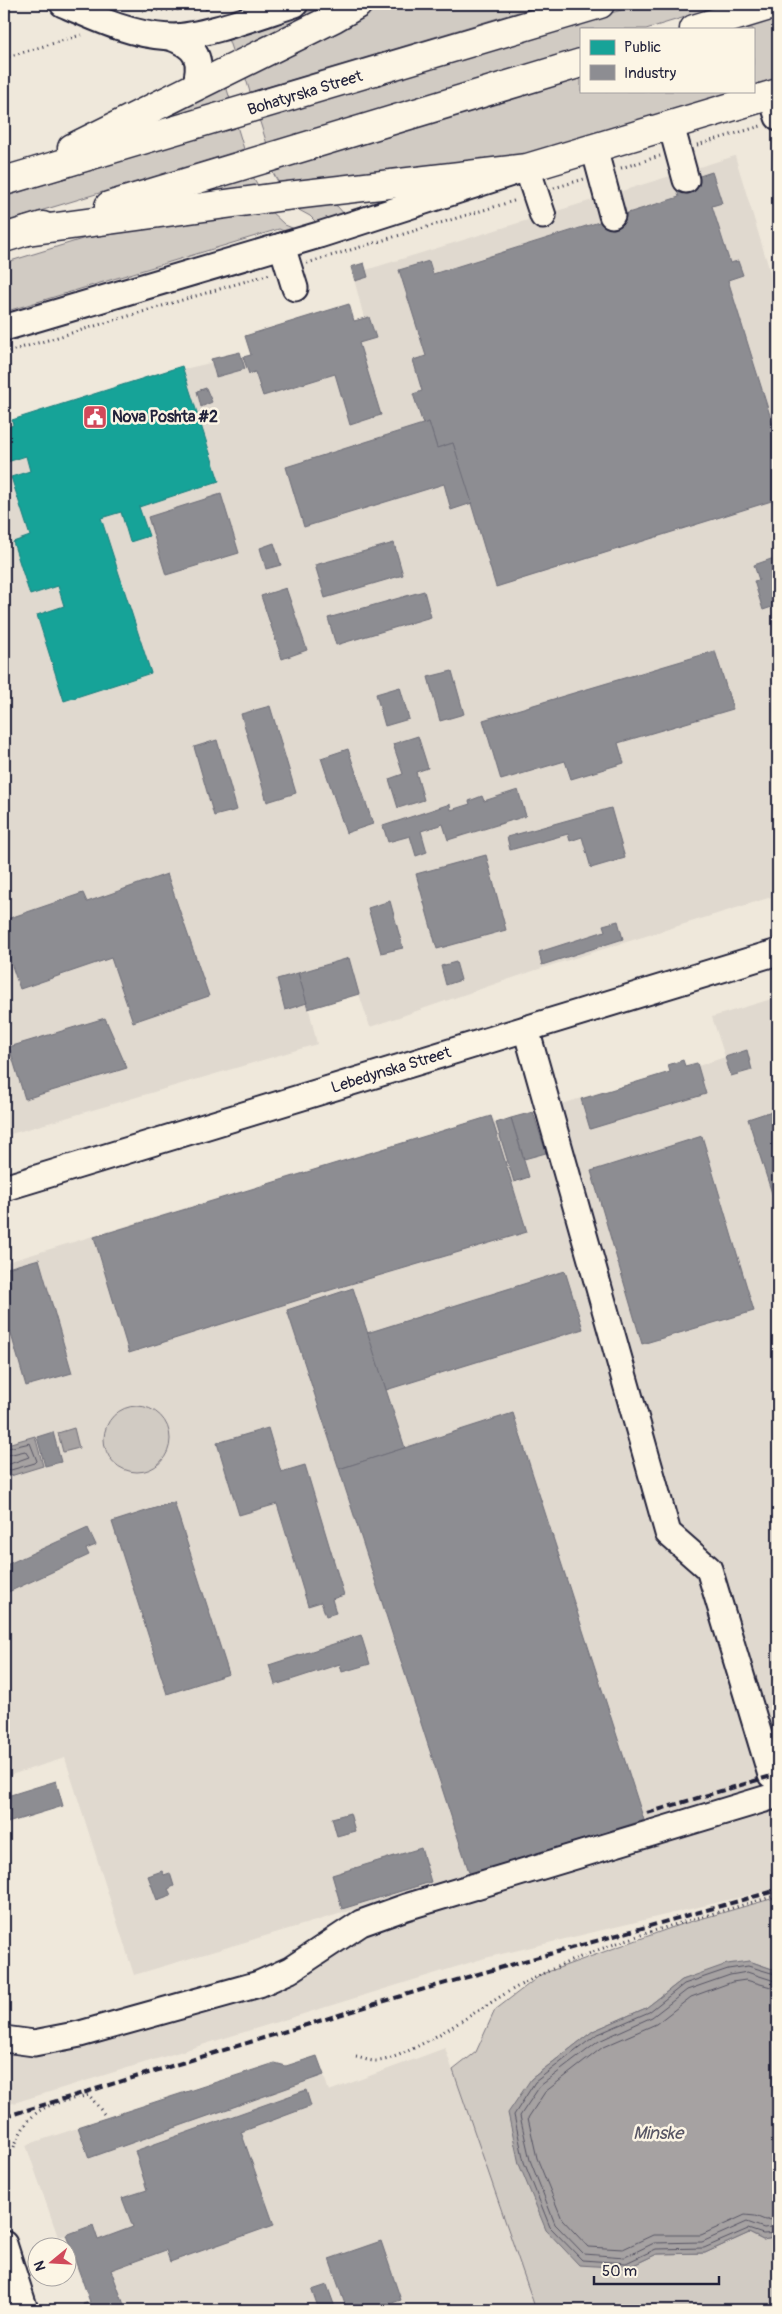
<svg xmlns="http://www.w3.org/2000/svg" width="782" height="2314" viewBox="0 0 782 2314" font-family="Pangolin,sans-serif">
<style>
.built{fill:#e0d9cf}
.green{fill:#d1cbc3;stroke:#7a767f}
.water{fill:#a6a2a2;stroke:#716f79}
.public{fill:#17a398;stroke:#1a7c7c}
.industry{fill:#8d8d92;stroke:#6d6d78}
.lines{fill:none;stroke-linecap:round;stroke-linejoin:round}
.shore{stroke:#575564;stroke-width:1}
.minor-casing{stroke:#22223b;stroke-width:29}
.major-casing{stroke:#22223b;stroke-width:31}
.path{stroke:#22223b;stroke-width:3;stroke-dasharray:1 4;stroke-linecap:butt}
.minor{stroke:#fcf5e5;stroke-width:25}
.major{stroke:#fcf5e5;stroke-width:28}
.rail{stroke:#22223b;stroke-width:4;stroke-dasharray:8 4;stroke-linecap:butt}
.labels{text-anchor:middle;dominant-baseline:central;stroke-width:5;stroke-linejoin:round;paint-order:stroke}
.street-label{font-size:16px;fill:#22223b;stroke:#fcf5e5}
.poi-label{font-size:16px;font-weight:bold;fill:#22223b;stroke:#fcf5e5;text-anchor:start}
.water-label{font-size:18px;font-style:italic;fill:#575564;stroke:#fcf5e5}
</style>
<rect width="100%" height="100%" fill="#efe8db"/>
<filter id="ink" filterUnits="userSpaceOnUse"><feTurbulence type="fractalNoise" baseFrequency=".02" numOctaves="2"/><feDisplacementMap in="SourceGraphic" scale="10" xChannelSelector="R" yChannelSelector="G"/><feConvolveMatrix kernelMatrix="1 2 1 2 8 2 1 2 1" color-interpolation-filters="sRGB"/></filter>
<g filter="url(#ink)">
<g class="built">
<polygon points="735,156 778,298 778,895 536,970 370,1027 359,994 309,1009 317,1044 4,1136 4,429 13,425 12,420 182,366 184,369 206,364 212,362 211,359 240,352 248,372 243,357 251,354 245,336 349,304 354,321 364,318 351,267 364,263 366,270"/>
<polygon points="778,997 778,1785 645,1824 644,1820 470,1875 134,1975 65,1758 4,1777 4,1263 491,1116 496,1123 670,1072 668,1065 683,1060 685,1066 697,1063 698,1066 725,1057 712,1017"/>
<polygon points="778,1802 778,1888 485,1958 4,2106 4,2048 53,2051 361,1932"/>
<polygon points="445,2048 536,2310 85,2310 83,2304 90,2302 66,2235 58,2237 26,2145 275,2063 286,2066 317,2056 329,2091"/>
</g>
<g class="green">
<polygon points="333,4 235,59 227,36"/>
<path d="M 376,4 L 545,4 L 250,92 L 245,76 C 289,55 340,37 376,4 Z"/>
<polygon points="641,4 728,4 646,29 581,29 581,49 267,144 259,119"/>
<polygon points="778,18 778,79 753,86 753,29 741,29"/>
<polygon points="581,77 581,91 736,91 590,134 583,144 578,148 281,187 272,171"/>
<polygon points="225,83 230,99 160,121 159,118"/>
<polygon points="237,126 244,149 4,222 4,197"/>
<polygon points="252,175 260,189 180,198"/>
<polygon points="328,203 337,206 346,216 319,225 310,216 288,204"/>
<polygon points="267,208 285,225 297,230 288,233 279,229 4,312 4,263 89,237 174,220"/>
<circle cx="137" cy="1439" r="33"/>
<polygon points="778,1897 778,1971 749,1961 682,1980 646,2008 593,2031 531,2079 627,2268 657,2254 705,2253 749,2233 763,2240 778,2237 778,2310 536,2310 453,2070 476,2052 495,2010 542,1974 679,1925"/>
</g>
<g class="water">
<polygon points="74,1428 79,1448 63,1452 58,1433"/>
<polygon points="35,1436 43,1466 4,1478 4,1445"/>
<polygon points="749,1961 778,1971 778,2237 763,2240 749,2233 705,2253 657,2254 627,2268 579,2265 546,2230 519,2164 508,2113 531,2079 593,2031 646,2008 682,1980 727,1964"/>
</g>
<polygon class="public" points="182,366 219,481 139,507 149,536 130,542 121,512 101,518 151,673 64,701 37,615 64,606 58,586 30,595 13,542 30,536 11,477 30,471 26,456 4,463 4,429 13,425 12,420"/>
<g class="industry">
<polygon points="712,172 722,203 712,206 730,263 738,261 743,275 728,280 778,441 778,499 496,587 453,443 437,448 429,422 423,424 413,394 422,391 413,360 426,356 399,270 429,261 433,274 679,197 675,184"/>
<polygon points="364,263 368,277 355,281 351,267"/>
<polygon points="349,304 354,321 369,317 376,338 359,343 381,415 350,425 335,374 263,396 255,372 249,374 243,357 251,355 245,336"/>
<polygon points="240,352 245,369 216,377 211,359"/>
<polygon points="206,388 212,402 201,407 197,391"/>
<polygon points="429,422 437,448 453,443 472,503 451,510 444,484 304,527 286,467"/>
<polygon points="221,494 239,553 166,575 148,517"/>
<polygon points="274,543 281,565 266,569 260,548"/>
<polygon points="394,543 403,575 325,598 315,565"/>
<polygon points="777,557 778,605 763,610 754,581 759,580 754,565"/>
<polygon points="286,588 307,650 282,659 261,596"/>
<polygon points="424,591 431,617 336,645 328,618"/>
<polygon points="715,651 733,709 618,743 624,763 571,779 565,761 501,780 483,720"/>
<polygon points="452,671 464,714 440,721 428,677"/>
<polygon points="400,687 409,719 385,726 376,694"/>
<polygon points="270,706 296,793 267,802 241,714"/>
<polygon points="418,736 428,768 416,772 424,800 398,808 389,779 403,774 393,744"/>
<polygon points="217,740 237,810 214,816 194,747"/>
<polygon points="348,749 373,824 346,833 321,758"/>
<polygon points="518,790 526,816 448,840 443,824 421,831 427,852 416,856 410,836 388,842 383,826 450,804 451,810 470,804 469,801 482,796 484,801"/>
<polygon points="611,808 625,858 591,868 582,837 570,841 568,834 510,850 507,837"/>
<polygon points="486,855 506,930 437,949 416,874"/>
<polygon points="167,874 209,996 133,1022 111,958 20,989 4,943 4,920 83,893 87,902"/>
<polygon points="390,901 403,948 381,953 368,908"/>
<polygon points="618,921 623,939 542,965 539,952 605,931 603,925"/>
<polygon points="349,958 359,994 308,1009 298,973"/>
<polygon points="456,962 461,980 446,985 441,966"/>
<polygon points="298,973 307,1003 285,1010 277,979"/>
<polygon points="105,1018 127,1068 25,1099 9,1047"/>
<polygon points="747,1050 752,1070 731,1076 725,1057"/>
<polygon points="683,1060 685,1066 697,1063 706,1094 590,1129 581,1099 670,1072 668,1065"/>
<polygon points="778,1109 778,1212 748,1119"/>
<polygon points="533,1112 546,1153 524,1159 511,1118"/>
<polygon points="491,1116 527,1232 337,1288 129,1353 94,1237"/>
<polygon points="511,1118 529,1177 514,1182 496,1123"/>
<polygon points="702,1136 754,1311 642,1344 591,1171"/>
<polygon points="39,1259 72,1373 26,1386 4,1310 4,1269"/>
<polygon points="565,1271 583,1329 386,1390 367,1333"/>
<polygon points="353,1288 405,1448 339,1469 287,1310"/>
<polygon points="513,1413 644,1820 470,1875 339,1469"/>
<polygon points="268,1428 281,1472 305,1465 344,1595 332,1599 336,1613 326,1616 321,1602 308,1606 277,1504 239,1515 217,1443"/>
<polygon points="53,1432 61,1462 45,1466 37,1437"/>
<polygon points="174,1502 229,1674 167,1694 112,1522"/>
<polygon points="88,1528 96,1545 86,1549 89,1555 4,1594 4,1566"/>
<polygon points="361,1635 370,1664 342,1672 340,1664 275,1685 269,1665"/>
<polygon points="56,1781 63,1806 4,1824 4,1797"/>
<polygon points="350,1813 355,1831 337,1836 332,1818"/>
<polygon points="421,1848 431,1882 342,1909 332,1875"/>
<polygon points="162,1871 164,1875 170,1873 174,1886 168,1889 171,1895 157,1900 148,1876"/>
<polygon points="317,2056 324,2075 89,2158 78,2127 275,2063 286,2066"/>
<polygon points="306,2090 311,2106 241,2132 274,2225 170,2262 166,2250 111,2270 126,2310 85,2310 83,2304 90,2302 66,2235 93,2225 98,2240 133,2227 122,2198 147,2190 135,2151"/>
<polygon points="381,2241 401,2300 371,2310 347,2310 329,2259"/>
<polygon points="327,2285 336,2310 319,2310 312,2290"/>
</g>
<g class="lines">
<g class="shore">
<polyline points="4,1449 30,1443 37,1461 35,1463 4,1472"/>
<polyline points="4,1456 25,1451 29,1457 4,1466"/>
<polyline points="778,1975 748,1966 728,1969 684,1984 649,2012 596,2035 535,2082 514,2115 524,2162 550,2227 582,2260 626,2263 656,2249 704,2248 748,2229 763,2234 778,2233"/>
<polyline points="778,1982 747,1972 730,1975 687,1990 652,2017 599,2041 540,2086 520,2116 530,2160 555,2224 584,2254 625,2257 654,2243 702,2242 747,2222 764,2228 778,2226"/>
<polyline points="778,1989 746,1980 732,1982 691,1997 656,2024 603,2047 545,2092 528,2118 537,2158 562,2219 588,2247 623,2249 653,2235 701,2235 745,2215 755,2216 765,2220 778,2219"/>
</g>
<defs>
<g id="minor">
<path d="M 63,4 C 97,19 131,35 169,37 C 201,38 263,14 295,4"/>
<path d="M 170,37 C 197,47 203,59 195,87"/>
<polyline points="771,95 778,117"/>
<polyline points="671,125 686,180"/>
<polyline points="594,148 612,215"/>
<polyline points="282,246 295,288"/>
<polyline points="4,328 319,235 527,168 543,216"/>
<polyline points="526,1029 668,1533 709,1569 771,1775"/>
<polyline points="4,1188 778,952"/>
<polyline points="4,2039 34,2043 80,2034 259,1984 290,1970 361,1923 406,1907 778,1795"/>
<polyline points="4,2244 25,2310"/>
</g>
<g id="major">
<polyline points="694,29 776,4"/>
<polyline points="72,148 334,18 358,4"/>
<polyline points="4,181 600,4"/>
<polyline points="109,206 581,63"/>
<polyline points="27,231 278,197 527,168 778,93"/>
<polyline points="4,238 43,226"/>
</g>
</defs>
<use href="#minor" class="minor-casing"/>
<use href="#major" class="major-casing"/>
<g class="path">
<polyline points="205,4 207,12"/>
<polyline points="142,10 174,10 205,4"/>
<polyline points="4,58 81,35"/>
<polyline points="697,145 761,126"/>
<polyline points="621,168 660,156"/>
<polyline points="554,188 584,179"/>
<polyline points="307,263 517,200"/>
<polyline points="4,353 270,274"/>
<path d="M 356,2057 C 362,2058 369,2061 375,2061 C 399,2063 472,2014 495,2000 C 581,1946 682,1923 778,1895"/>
<path d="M 14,2147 C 31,2105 48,2105 89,2095 L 104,2114"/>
</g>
<use href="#minor" class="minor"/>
<use href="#major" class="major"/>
<g class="rail">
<polyline points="647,1813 778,1774"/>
<polyline points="4,2117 421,1990 778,1890"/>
</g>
</g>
</g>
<defs>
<symbol id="civic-square" viewBox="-11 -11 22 22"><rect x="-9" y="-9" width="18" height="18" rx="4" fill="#d1495b" stroke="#fcf5e5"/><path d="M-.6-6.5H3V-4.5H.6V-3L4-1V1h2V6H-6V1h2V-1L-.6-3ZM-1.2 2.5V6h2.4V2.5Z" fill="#fff"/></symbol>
</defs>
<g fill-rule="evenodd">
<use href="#civic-square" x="81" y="403" width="28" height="28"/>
</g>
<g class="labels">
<g class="street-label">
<text transform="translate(305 93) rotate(-17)">Bohatyrska Street</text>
<text transform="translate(391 1070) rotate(-17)">Lebedynska Street</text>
</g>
<g class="poi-label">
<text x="112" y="417">Nova Poshta #2</text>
</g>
<g class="water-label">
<text x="658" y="2133">Minske</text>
</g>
</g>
<rect width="782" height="2314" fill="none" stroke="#fcf5e5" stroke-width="20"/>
<rect x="10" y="10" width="762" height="2294" fill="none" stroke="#22223b" stroke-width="2" filter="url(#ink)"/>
<rect x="580" y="28" width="175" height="65" fill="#fcf5e5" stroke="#a5a1a1"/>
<rect x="590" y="40" width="25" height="15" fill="#17a398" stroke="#a5a1a1"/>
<text x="624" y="52" font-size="15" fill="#22223b">Public</text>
<rect x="590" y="65" width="25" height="15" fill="#8d8d92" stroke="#a5a1a1"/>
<text x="624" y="78" font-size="15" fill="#22223b">Industry</text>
<g transform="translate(52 2262) rotate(252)"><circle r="24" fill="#fcf5e5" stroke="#a5a1a1"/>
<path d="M0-4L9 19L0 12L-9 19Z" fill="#d1495b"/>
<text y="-8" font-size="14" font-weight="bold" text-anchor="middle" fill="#22223b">N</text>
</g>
<path d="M594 2276v8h125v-8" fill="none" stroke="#22223b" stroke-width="2.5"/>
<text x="602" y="2276" font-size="15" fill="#22223b" stroke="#fcf5e5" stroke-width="4" paint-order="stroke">50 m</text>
</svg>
